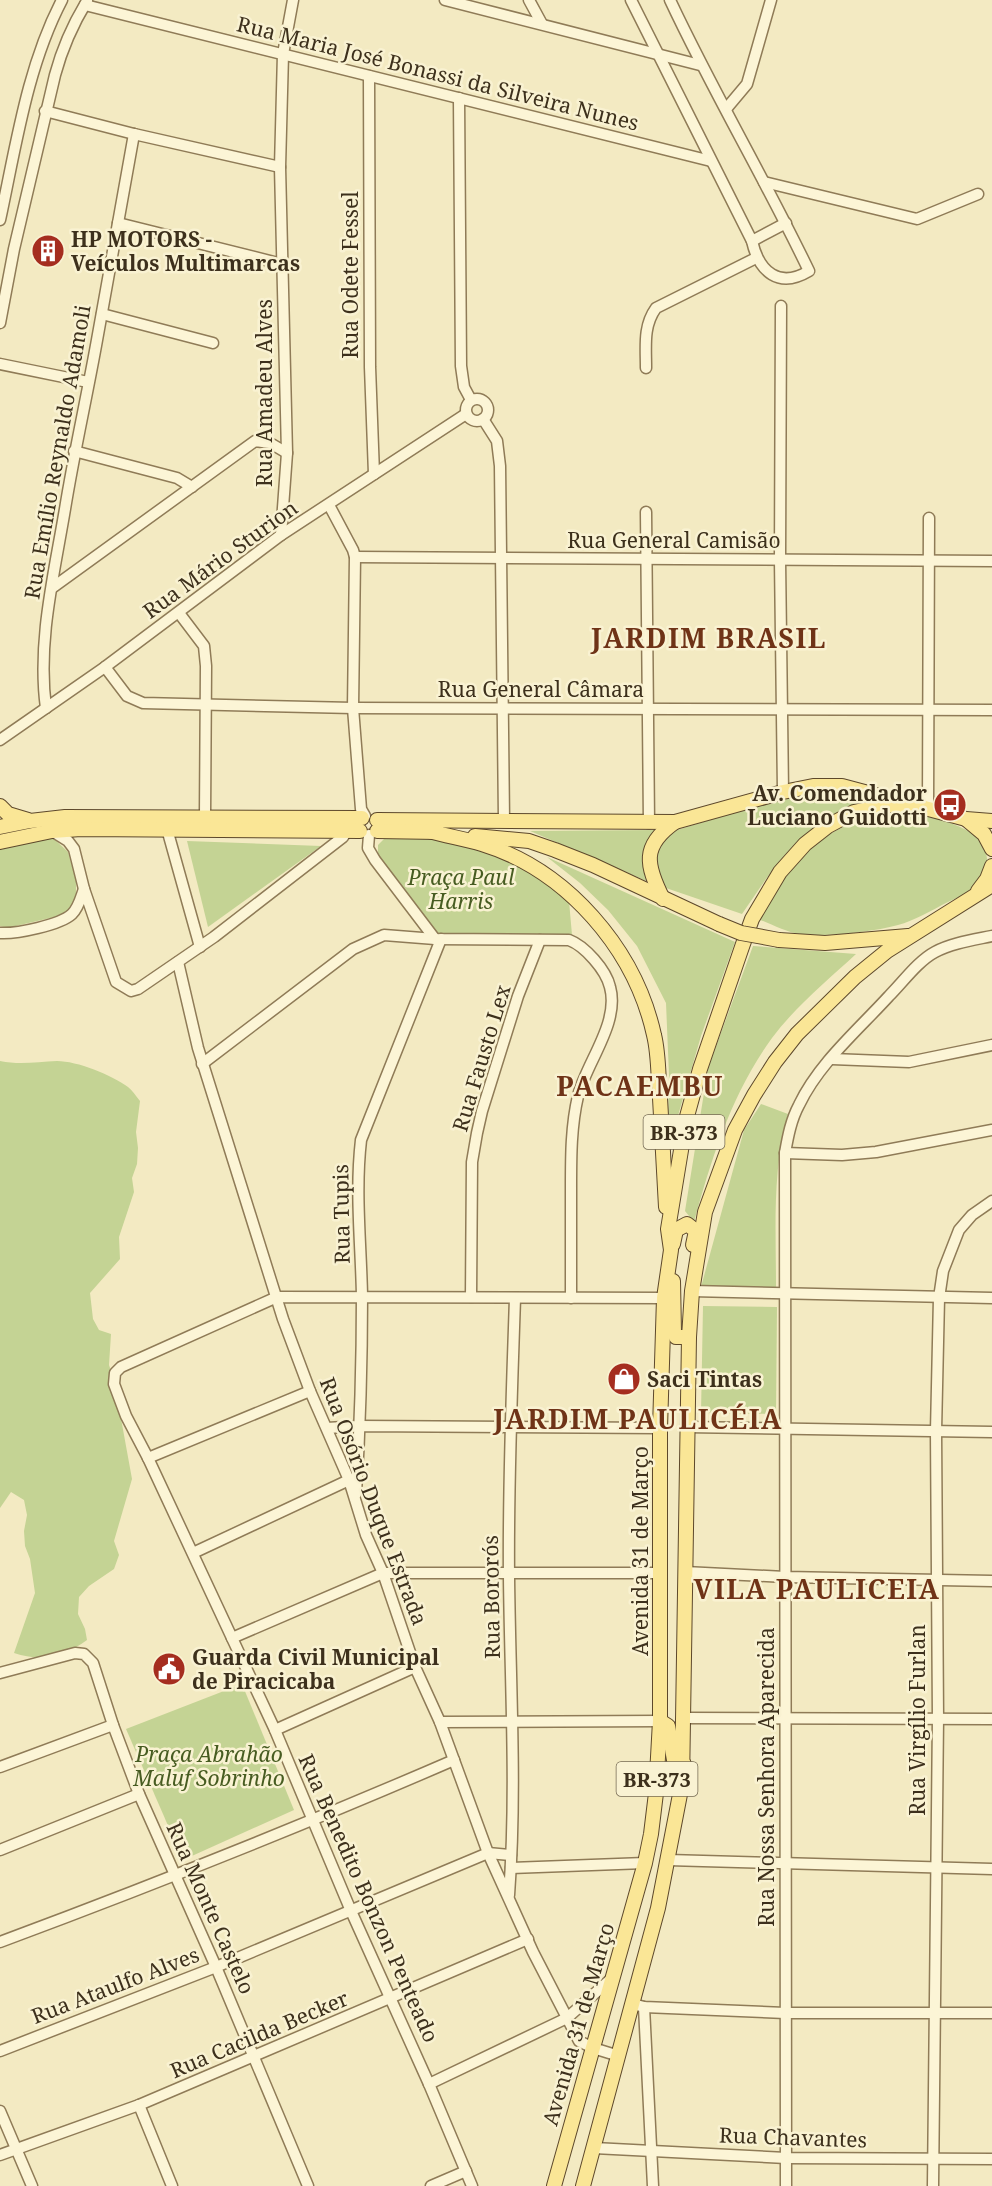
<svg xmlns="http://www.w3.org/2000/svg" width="992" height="2186" viewBox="0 0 992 2186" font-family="'Noto Serif',serif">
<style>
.green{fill:#c4d394}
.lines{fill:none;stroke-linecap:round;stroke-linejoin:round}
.minor-casing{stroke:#8f7b57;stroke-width:13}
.major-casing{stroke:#5d482b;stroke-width:16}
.minor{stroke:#fcf5d6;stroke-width:10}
.major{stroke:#fae696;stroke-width:14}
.major-bridge-casing{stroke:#5d482b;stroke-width:16;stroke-linecap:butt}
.major-bridge{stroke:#fae696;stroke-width:14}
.labels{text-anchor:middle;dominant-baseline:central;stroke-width:5;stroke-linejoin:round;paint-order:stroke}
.shield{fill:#f9f2d2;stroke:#756a53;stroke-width:1.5}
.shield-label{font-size:20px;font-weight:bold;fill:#3d301c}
.street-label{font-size:21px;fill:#3d301c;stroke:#f9f2d2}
.poi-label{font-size:21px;font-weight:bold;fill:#3d301c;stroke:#f9f2d2;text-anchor:start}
.park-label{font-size:21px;font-style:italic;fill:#475c21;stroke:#f9f2d2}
.district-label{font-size:27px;font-weight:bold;letter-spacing:1.5px;fill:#6f3317;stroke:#f9f2d2}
</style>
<rect width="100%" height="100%" fill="#f3eac2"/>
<g class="green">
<path d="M 828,794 L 871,800 C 805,818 778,861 742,914 L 666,888 C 645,866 655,845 677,830 L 773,801 Z"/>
<path d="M 886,811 C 914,814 991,821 987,863 C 986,871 985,878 979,884 C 971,893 958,897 948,902 C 932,910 914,921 898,925 C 872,932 828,937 801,934 C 787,933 771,924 758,919 C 768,903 777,887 788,871 C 811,838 848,823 886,811 Z"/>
<polygon points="658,830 649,882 530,831"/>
<polygon points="388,835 432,836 481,849 531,871 569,901 572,935 438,935 378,858 378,845"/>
<polygon points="51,836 68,852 76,881 76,897 69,910 63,915 7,928 0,926 0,849"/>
<polygon points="187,841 321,846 208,927"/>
<polygon points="547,857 735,942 701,1036 675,1126 669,1125 668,1119 669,1075 666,1003 637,946 608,910 580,883"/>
<path d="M 753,946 L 856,954 C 828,980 795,1007 772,1038 C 732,1093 712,1157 694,1222 L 685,1211 L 708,1068 Z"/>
<path d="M 0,1061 C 19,1065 37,1062 57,1061 C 77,1061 112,1075 128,1087 C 132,1090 136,1096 140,1101 L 136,1132 L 138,1148 L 137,1164 L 132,1178 L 134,1192 L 119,1237 L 120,1259 L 90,1293 L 93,1319 L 99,1330 L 111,1334 L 109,1365 L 114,1380 L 132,1479 L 114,1541 L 119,1555 L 114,1569 L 89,1586 L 79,1597 L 78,1614 L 85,1629 L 87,1640 C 64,1657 41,1662 14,1653 L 35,1593 L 30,1559 L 25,1546 L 24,1531 L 27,1515 L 24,1500 L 11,1492 L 0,1508 Z"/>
<path d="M 761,1104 L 788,1114 C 772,1170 776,1229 776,1287 L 701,1287 L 744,1130 Z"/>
<polygon points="703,1306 777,1307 776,1414 701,1413"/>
<polygon points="242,1684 294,1810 183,1860 126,1729"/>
</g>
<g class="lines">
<defs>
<g id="minor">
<polyline points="445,0 700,65"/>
<polyline points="529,0 542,24"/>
<path d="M 631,0 L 752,241 C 759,272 779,289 809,271 C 765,179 713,92 670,0"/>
<polyline points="85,5 711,161"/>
<polyline points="369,76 370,367 374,474"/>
<polyline points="459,98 461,366 464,387 471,400"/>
<polyline points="726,109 747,84 771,0"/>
<polyline points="45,111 134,134 280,167"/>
<polyline points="764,182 917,219 978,194"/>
<path d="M 0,220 C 16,146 27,67 62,0"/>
<polyline points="118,223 282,264"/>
<polyline points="752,241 786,223"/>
<polyline points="781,306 780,560 783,792"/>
<polyline points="102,314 213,343"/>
<path d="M 0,323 L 14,249 L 55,75 C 62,49 73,24 87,1"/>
<polyline points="0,364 88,382"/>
<path d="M 646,368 C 646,346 643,326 656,308 L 756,258"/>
<circle cx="477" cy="410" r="11"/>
<polyline points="483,419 497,441 500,466 504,820"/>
<polyline points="74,451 177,478 192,487"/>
<polyline points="329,505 353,550 355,557 353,708 361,809 365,816"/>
<polyline points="646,512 649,823"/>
<polyline points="281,535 287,453 280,167 283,54 293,0"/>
<polyline points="355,557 992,561"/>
<polyline points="52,588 255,441 270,443 287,453"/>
<polyline points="179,613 204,646 206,666 205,817"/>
<polyline points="105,667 127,696 143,703 353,708 992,710"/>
<path d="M 46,708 C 37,642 54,575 65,509 C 74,453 87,396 97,340 C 110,271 122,202 134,134"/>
<polyline points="0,740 105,667 281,535 466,414"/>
<polyline points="928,809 929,518"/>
<polyline points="167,829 200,947"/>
<polyline points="52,831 68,841 74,849 84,889 116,982 131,991 138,989 214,937 343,837 347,831"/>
<polyline points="369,835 368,848 375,860 435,939"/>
<path d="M 0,933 C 17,934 60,925 72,914 C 79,907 81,897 84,889"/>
<polyline points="178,962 198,1048 283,1319 310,1391 349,1480 366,1535 383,1573 415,1667 440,1722 488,1853 533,1952 579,2041 593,2048 619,2056"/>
<polyline points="832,1059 909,1062 992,1045"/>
<path d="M 202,1064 L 353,949 L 384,935 L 435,939 L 569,940 C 585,946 606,970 610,987 C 620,1023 586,1063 578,1096 C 571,1126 571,1156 571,1187 C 571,1224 571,1261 571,1298"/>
<polyline points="785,1153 842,1155 876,1152 992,1130"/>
<polyline points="692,1291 992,1298"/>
<polyline points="471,1297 472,1162 477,1133 482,1111 518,996 540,940"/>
<polyline points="687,1427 992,1432"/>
<polyline points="327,1428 360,1426 660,1428"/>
<polyline points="148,1458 310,1391"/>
<path d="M 356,1494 C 360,1428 362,1362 362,1296 C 361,1244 355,1192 361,1140 L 441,939"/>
<polyline points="193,1553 349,1480"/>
<polyline points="685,1572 785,1577 992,1581"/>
<polyline points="232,1638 383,1573 659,1573"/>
<polyline points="0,1673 75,1653 84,1654 93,1663 113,1725 139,1794 216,1967 308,2186"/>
<polyline points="684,1718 992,1719"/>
<polyline points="440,1722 660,1721"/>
<polyline points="275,1730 415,1667"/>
<polyline points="0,1767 113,1725"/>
<polyline points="0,1850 139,1794"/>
<polyline points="668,1860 992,1869"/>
<polyline points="511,1868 645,1863"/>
<path d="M 509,1895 C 517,1789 510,1682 509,1576 C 508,1483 512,1390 515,1298"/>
<path d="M 0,1942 C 153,1885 304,1825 454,1760"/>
<polyline points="633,2004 644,2007 785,2013 992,2013"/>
<polyline points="644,2007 653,2186"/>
<polyline points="0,2051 216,1967 488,1853 511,1855"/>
<polyline points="429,2084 567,2018 611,1979"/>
<polyline points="139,2105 172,2186"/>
<polyline points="0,2111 32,2186"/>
<polyline points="594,2148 786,2158 992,2159"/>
<polyline points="0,2155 139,2105 528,1939"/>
<polyline points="431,2186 466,2171"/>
<polyline points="472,2186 429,2084 351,1911 275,1730 148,1458 126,1416 114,1384 115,1373 121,1367 277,1297 664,1298"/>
<path d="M 786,2186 L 785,1153 C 788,1136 791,1120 799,1105 C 819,1063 858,1030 889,996 C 903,982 918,961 935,952 C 952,943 973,940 992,936"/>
<polyline points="933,2186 938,1718 936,1431 939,1298 943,1271 959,1230 972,1215 992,1201"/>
</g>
<g id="major">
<polyline points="0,806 8,814 28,820"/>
<polyline points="966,819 984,834 992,849"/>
<polyline points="377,820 675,822 783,792 813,786 842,786 966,819 992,821"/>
<polyline points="0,827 30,821 65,817 362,818"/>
<polyline points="377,831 438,832"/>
<path d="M 429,831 C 447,836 465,839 482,844 C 567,870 635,949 654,1035 C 659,1055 658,1077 660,1098 C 662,1134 664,1171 666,1207"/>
<polyline points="475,836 529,841 555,850 593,865 719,924"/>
<polyline points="0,842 52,831 81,829 360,831"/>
<polyline points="978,891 987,879 992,866"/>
<path d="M 663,899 C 646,865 641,846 675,822"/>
<polyline points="779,940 825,943 908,936"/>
<polyline points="673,1244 676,1230 687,1224 696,1231 693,1245"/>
<polyline points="673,1281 674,1332 676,1337 689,1337"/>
<polyline points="660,1721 668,1726 674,1760 679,1765 684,1764"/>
<polyline points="554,2186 645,1863 651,1834 656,1793 660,1721 660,1428 664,1298 671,1250 668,1229 686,1120 700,1069 743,944 752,919 780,872 805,844 828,826 854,812 885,805 922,807"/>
<polyline points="583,2186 658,1908 682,1784 689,1337 692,1291 705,1212 735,1130 754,1095 775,1062 797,1034 855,977 887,951 992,885"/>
</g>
</defs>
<use href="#minor" class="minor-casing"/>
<use href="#major" class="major-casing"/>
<use href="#minor" class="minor"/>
<use href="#major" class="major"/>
<defs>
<polyline id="major-bridge" points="719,924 741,933 779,940"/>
</defs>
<use href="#major-bridge" class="major-bridge-casing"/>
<use href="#major-bridge" class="major-bridge"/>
</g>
<defs>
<symbol id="building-disc" viewBox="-11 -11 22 22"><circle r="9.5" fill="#a52d1f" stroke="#f9f2d2"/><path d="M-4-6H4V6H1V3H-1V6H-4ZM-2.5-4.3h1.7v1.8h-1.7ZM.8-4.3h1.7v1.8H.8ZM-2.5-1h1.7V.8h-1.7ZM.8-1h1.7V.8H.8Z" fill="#fff"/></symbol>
<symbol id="bus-disc" viewBox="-11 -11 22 22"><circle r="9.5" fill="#a52d1f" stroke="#f9f2d2"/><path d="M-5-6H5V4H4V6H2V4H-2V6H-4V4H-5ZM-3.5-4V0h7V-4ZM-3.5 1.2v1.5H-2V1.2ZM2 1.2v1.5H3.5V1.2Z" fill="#fff"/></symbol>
<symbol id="shop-disc" viewBox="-11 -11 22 22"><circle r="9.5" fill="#a52d1f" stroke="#f9f2d2"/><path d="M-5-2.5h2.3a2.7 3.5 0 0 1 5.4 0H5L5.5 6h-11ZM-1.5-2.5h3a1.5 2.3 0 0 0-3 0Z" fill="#fff"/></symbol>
<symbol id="civic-disc" viewBox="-11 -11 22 22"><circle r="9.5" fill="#a52d1f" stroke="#f9f2d2"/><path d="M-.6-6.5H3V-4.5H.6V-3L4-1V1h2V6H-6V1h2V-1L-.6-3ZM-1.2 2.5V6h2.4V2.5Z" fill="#fff"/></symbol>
</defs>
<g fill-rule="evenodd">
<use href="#building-disc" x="29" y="232" width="38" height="38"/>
<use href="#bus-disc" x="931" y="786" width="38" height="38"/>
<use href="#shop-disc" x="605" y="1360" width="38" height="38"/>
<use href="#civic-disc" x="150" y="1650" width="38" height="38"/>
</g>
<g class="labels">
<g class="shield">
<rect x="643.5" y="1115" width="81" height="34" rx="4.5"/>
<rect x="616.5" y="1762" width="81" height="34" rx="4.5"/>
</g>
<g class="shield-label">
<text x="684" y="1132">BR-373</text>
<text x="657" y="1779">BR-373</text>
</g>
<g class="street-label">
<text transform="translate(438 73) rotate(14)">Rua Maria José Bonassi da Silveira Nunes</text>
<text transform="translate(350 275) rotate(-90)">Rua Odete Fessel</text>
<text transform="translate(264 393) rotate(-90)">Rua Amadeu Alves</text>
<text transform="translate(57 452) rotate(-80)">Rua Emílio Reynaldo Adamoli</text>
<text x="674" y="540">Rua General Camisão</text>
<text transform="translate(220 559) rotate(-36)">Rua Mário Sturion</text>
<text x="541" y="689">Rua General Câmara</text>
<text transform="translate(481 1058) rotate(-73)">Rua Fausto Lex</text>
<text transform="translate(341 1214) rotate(-91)">Rua Tupis</text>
<text transform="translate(374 1501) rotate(69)">Rua Osório Duque Estrada</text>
<text transform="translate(640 1551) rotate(-90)">Avenida 31 de Março</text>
<text transform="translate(491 1597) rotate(-91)">Rua Bororós</text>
<text transform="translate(917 1720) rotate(-90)">Rua Virgílio Furlan</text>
<text transform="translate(766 1777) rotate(-90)">Rua Nossa Senhora Aparecida</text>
<text transform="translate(369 1898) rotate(66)">Rua Benedito Bonzon Penteado</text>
<text transform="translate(211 1908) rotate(66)">Rua Monte Castelo</text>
<text transform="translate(115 1985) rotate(-21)">Rua Ataulfo Alves</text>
<text transform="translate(578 2024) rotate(-74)">Avenida 31 de Março</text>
<text transform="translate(259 2034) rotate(-23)">Rua Cacilda Becker</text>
<text transform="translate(793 2137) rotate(2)">Rua Chavantes</text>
</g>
<g class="poi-label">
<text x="71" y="239">HP MOTORS -<tspan x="71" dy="24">Veículos Multimarcas</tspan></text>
<text x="927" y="793" text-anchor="end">Av. Comendador<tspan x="927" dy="24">Luciano Guidotti</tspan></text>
<text x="647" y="1379">Saci Tintas</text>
<text x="192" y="1657">Guarda Civil Municipal<tspan x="192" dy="24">de Piracicaba</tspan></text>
</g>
<g class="park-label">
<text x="461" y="877">Praça Paul<tspan x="461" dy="24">Harris</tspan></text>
<text x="209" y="1754">Praça Abrahão<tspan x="209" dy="24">Maluf Sobrinho</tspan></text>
</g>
<g class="district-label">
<text x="709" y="637">JARDIM BRASIL</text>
<text x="640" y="1085">PACAEMBU</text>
<text x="638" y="1418">JARDIM PAULICÉIA</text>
<text x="817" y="1588">VILA PAULICEIA</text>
</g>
</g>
</svg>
